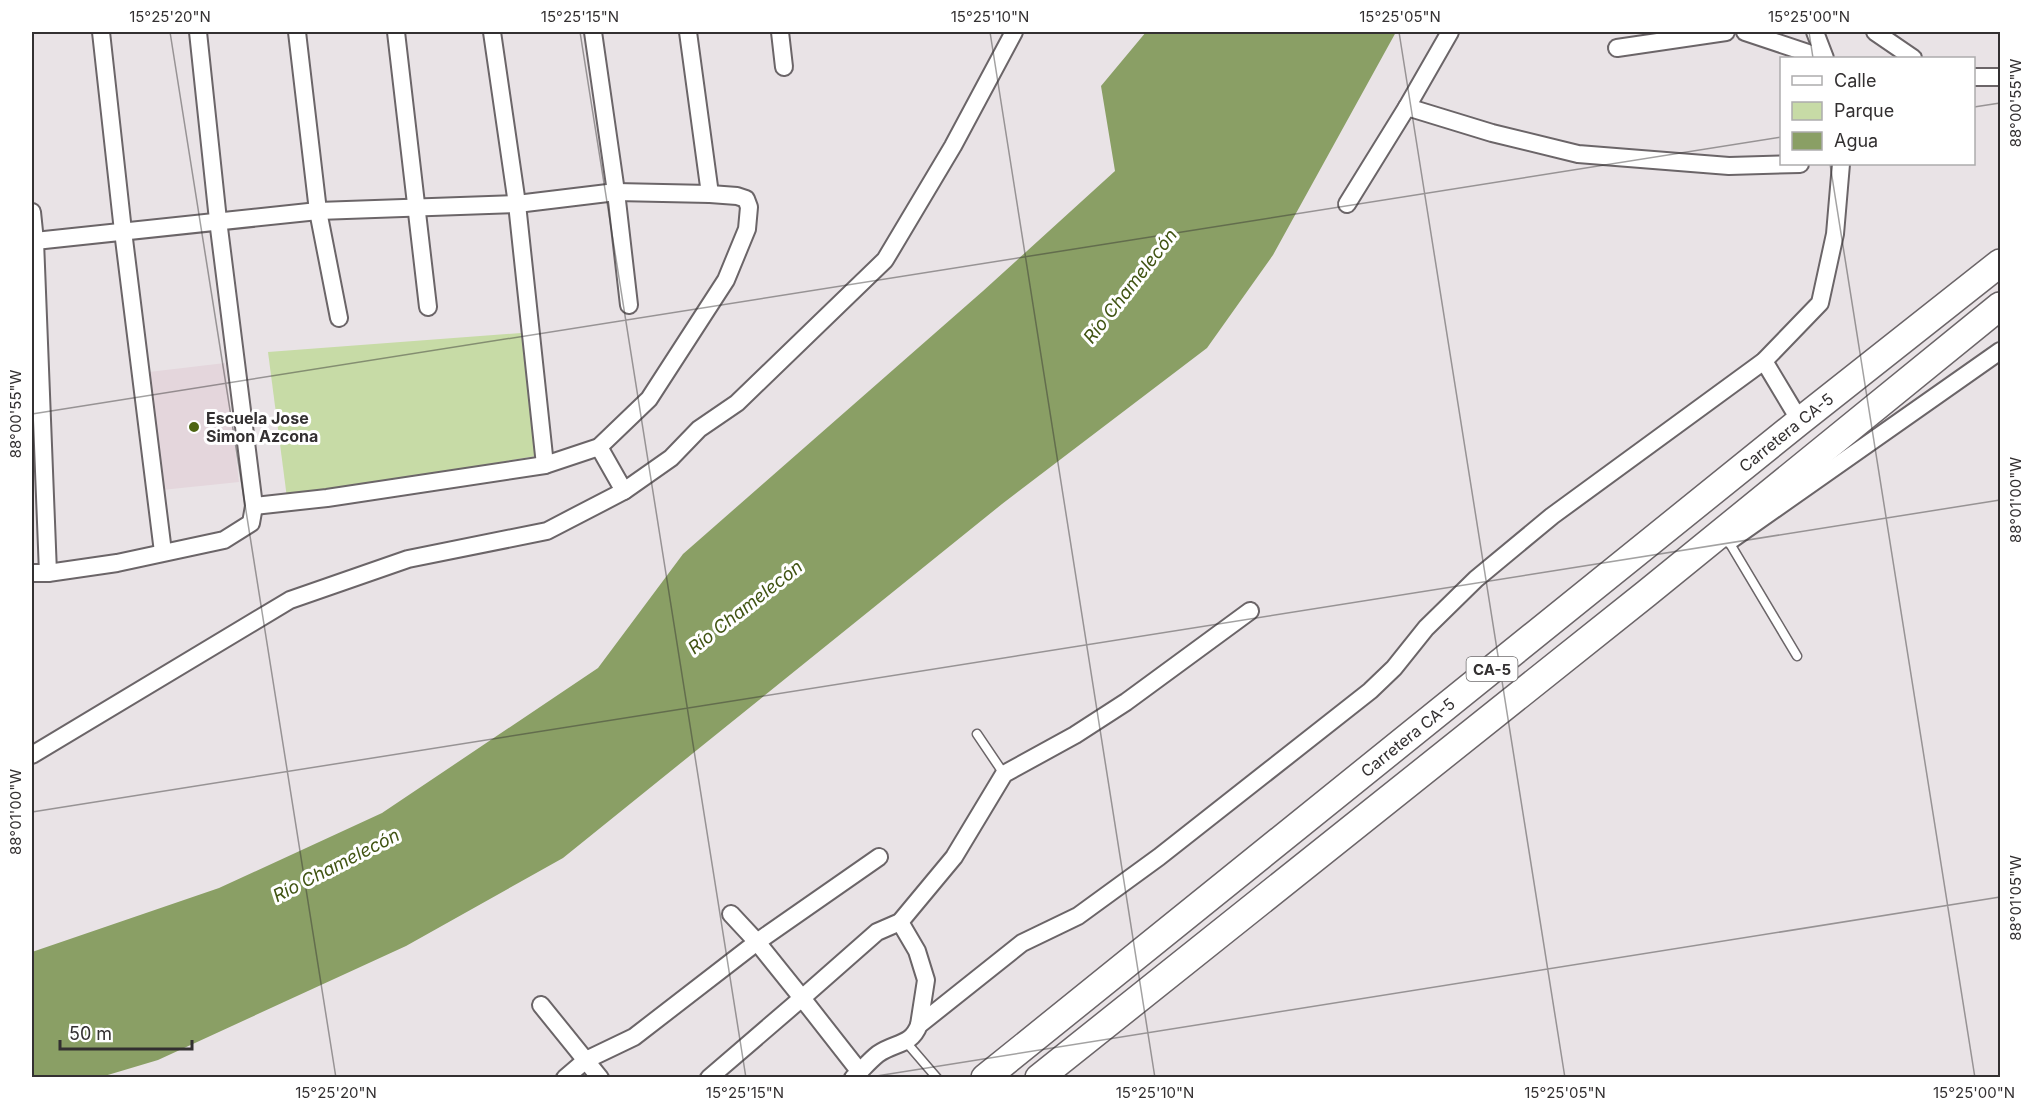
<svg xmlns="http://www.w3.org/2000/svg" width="2032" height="1109" viewBox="0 0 2032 1109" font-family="Inter,sans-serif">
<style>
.built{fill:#e4d6dc}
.green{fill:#c7dba6}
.water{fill:#8a9f65}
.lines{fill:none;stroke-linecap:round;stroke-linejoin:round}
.service-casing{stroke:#6b6568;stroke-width:11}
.minor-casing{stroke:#6b6568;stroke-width:20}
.trunk-casing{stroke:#6b6568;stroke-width:30}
.service{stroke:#fff;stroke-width:8}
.minor{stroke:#fff;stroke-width:16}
.trunk{stroke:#fff;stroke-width:27}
.ticks{fill:none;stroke:#333031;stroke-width:1.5;stroke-opacity:0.45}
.poi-dot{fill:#4d6412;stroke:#fff;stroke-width:2}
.labels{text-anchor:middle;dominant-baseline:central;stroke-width:6;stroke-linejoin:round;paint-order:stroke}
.shield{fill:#fff;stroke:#706e6f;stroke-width:1.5}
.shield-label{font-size:15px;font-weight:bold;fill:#333031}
.poi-label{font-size:16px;font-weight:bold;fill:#333031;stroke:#fff;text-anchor:start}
.street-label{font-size:16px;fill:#333031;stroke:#fff}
.water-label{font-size:18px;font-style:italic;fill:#415413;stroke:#fff}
.neatline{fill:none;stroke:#333031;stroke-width:2}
.ticks-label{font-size:15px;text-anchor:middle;fill:#333031}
</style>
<rect width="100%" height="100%" fill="#e9e3e6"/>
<polygon class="built" points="225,363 239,482 162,490 149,372"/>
<polygon class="green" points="521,333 536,456 287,498 268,352"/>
<polygon class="water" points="1146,32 1396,32 1273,255 1207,348 1002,504 563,858 406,946 158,1060 101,1077 32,1077 32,952 219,888 382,813 598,668 683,554 983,291 1115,171 1101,86"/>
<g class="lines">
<defs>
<g id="service">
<polyline points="1729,542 1797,656"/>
<polyline points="977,734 1004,774"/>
<polyline points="906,1042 937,1078"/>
</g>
<g id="minor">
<polyline points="101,32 123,231 163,552"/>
<polyline points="297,32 318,211 339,318"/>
<polyline points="396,32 428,307"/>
<polyline points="492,32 517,204 545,465"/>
<polyline points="593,32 616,192 629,305"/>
<polyline points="688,32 710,194"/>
<polyline points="780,32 784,67"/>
<polyline points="1450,32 1407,107 1492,133 1578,154 1729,166 1800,164"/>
<polyline points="1745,32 1823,58"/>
<polyline points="1815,32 1825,58"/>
<polyline points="1875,32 1913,58"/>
<polyline points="1617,48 1726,32"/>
<polyline points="1974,77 2000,77"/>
<polyline points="1347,204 1407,107"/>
<polyline points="32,212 35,241 48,573"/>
<polyline points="35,241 318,211 517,204 616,192 710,194 737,196 746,199 749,207 747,229 726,280 649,399 599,447 545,465 327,498 254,506"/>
<polyline points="1764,361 1800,421"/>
<polyline points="624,491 671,458 699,429 737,403 885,260 953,146 1014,32"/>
<polyline points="1731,540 2000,351"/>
<polyline points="32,573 48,573 117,563 224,540 251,523 254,506 218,220 198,32"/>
<polyline points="32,755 290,600 408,559 547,531 624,491 599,447"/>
<polyline points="731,914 757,942 802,998 877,932 900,922 954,857 1004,774 1075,735 1126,702 1250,611"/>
<polyline points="900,922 917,951 926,980 919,1025"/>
<polyline points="541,1005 600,1078"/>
<polyline points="565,1078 586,1060 634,1037 757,942 879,857"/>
<polyline points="709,1078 802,998 860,1072"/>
<path d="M 853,1078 C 862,1070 869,1061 878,1054 C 895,1042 911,1046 919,1025 L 1022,943 L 1078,916 L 1159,857 L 1370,691 L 1394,668 L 1426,628 L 1476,579 L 1552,516 L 1764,361 L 1820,303 L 1835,234 L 1841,164"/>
</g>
<g id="trunk">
<path id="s1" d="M 985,1078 L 1800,421 L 2000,263"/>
<polyline points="1039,1078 1647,593 2000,306"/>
</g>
</defs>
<use href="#service" class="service-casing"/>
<use href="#minor" class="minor-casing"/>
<use href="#trunk" class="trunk-casing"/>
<use href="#service" class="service"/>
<use href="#minor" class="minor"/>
<use href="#trunk" class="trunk"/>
</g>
<path class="ticks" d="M 170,32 L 336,1078M 580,32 L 746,1078M 990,32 L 1155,1078M 1399,32 L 1565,1078M 1809,32 L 1813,58M 1974,107 L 2000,103M 1830,164 L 1975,1078M 32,414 L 1782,137M 32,812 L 2000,500M 864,1078 L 2000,897"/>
<circle class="poi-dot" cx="194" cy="427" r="6"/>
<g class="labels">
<rect class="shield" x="1466.5" y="657" width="51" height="24" rx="4.5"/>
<g class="shield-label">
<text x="1492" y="669">CA-5</text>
</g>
<g class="poi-label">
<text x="206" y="418">Escuela Jose<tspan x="206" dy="18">Simon Azcona</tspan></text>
</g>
<g class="street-label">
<text stroke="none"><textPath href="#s1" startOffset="1029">Carretera CA-5</textPath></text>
<text stroke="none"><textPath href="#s1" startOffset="543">Carretera CA-5</textPath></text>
</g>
<g class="water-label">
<text transform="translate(1130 286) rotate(-52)">Río Chamelecón</text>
<text transform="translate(745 607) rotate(-38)">Río Chamelecón</text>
<text transform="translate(336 865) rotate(-27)">Río Chamelecón</text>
</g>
</g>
<rect width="2032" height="1109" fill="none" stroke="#ffffff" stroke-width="66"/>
<rect x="1780" y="57" width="195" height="108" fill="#ffffff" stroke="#adacad" stroke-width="1.5"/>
<rect x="1792" y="76" width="30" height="9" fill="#ffffff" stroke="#adacad" stroke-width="1.5"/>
<text x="1834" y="87" font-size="18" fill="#333031">Calle</text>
<rect x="1792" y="102" width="30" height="18" fill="#c7dba6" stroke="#adacad" stroke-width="1.5"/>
<text x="1834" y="117" font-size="18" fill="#333031">Parque</text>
<rect x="1792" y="132" width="30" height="18" fill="#8a9f65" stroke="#adacad" stroke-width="1.5"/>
<text x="1834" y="147" font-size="18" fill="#333031">Agua</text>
<path d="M60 1040v9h132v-9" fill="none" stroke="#333031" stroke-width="3"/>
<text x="69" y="1040" font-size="18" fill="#333031" stroke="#ffffff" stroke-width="4.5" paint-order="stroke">50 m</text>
<rect x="33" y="33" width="1966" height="1043" class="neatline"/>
<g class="ticks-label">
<text x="170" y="22">15°25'20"N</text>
<text x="580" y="22">15°25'15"N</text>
<text x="990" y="22">15°25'10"N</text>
<text x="1400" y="22">15°25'05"N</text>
<text x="1809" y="22">15°25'00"N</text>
<text transform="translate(2016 103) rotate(-90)" y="5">88°00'55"W</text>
<text transform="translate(16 414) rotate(-90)" y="5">88°00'55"W</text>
<text transform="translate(2016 500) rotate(-90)" y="5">88°01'00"W</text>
<text transform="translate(16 812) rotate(-90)" y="5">88°01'00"W</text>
<text transform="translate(2016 898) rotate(-90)" y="5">88°01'05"W</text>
<text x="336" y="1098">15°25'20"N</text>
<text x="745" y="1098">15°25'15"N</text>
<text x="1155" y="1098">15°25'10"N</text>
<text x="1565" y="1098">15°25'05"N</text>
<text x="1974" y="1098">15°25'00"N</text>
</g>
</svg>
